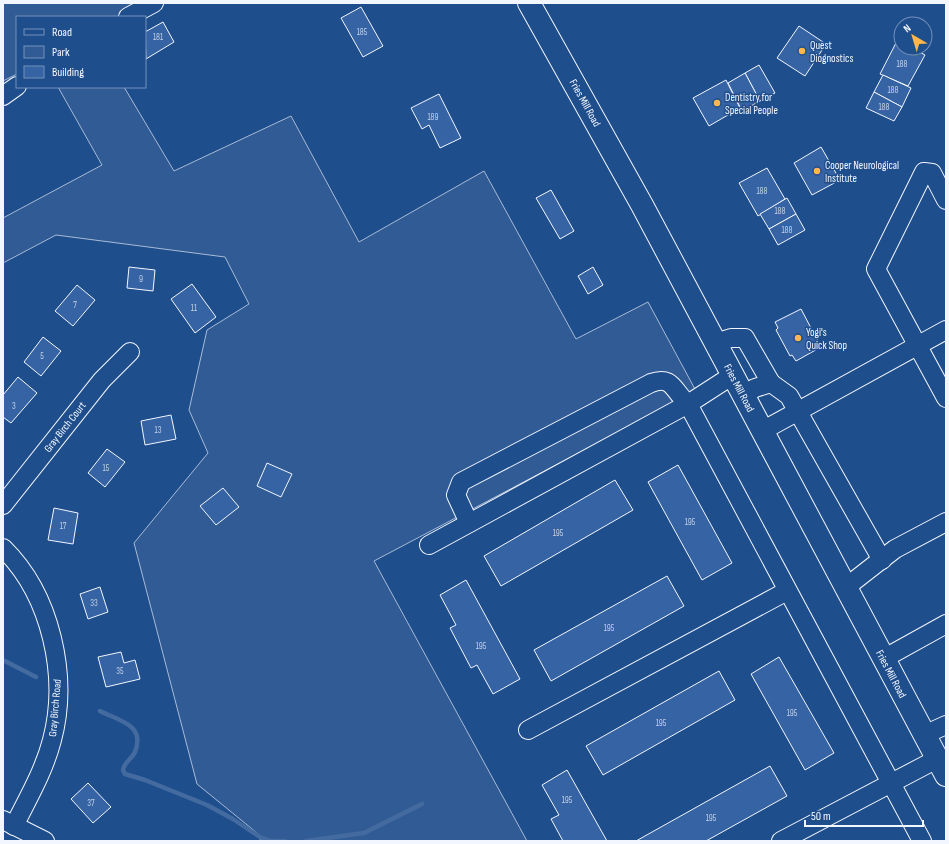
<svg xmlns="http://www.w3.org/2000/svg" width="949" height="844" viewBox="0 0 949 844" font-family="'Sofia Sans Condensed',sans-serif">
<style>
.green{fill:#305b95;stroke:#a8bbd7}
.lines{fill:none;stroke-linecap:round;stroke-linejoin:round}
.stream{stroke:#446ba0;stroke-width:4.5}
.building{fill:#3563a3;stroke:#f2f6ff}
.minor-casing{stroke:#f2f6ff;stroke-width:20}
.major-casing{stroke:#f2f6ff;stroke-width:24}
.minor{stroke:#1f4e8c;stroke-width:18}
.major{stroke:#1f4e8c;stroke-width:22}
.poi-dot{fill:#ffb74d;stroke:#1f4e8c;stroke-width:1.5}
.labels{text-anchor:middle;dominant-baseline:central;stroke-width:3;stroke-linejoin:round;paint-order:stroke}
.number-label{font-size:9px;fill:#c3d1e8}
.poi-label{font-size:11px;fill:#f2f6ff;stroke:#1f4e8c;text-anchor:start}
.street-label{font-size:11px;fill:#f2f6ff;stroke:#1f4e8c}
</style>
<rect width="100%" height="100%" fill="#1f4e8c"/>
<g class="green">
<polygon points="3,3 164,3 137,17 17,17 17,74 3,81"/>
<polygon points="58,87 124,87 174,171 291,116 359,242 484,171 576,339 648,302 696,391 374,561 527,841 261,841 257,833 197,784 134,543 208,453 189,410 207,330 249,304 225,257 56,235 3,263 3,218 102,165"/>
</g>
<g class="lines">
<g class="stream">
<polyline points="3,660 36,677"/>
<path d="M 100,711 C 117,720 146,724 135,752 C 132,759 124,762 123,770 L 125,774 L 145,780 L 207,805 L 233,819 L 260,837 L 271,841 L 285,841"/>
<polyline points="306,841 364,833 422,804"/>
</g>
</g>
<g class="building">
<polygon points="361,7 383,46 363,57 341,18"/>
<polygon points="163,22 174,42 146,59 145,32"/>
<polygon points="799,26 826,44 805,76 777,58"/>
<polygon points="897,41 901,42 901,48 912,48 925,55 908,86 880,74"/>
<polygon points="759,65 775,93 760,101 745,73"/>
<polygon points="745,73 760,101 742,111 728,83"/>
<polygon points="883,75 911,88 902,107 874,92"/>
<polygon points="726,80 740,108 709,126 693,98"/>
<polygon points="874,92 902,107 894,121 866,108"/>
<polygon points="439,94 461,138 440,148 429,125 422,129 411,108"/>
<polygon points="821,147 840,180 812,195 794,163"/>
<polygon points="767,168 785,199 758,216 739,183"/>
<polygon points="551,190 574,231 560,239 536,198"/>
<polygon points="787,198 796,214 769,229 760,214"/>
<polygon points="796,214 805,230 778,245 769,229"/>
<polygon points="129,267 155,270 153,291 127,288"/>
<polygon points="593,267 603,285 588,294 578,276"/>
<polygon points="192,284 216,317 195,333 171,299"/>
<polygon points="77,285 95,300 73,326 55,311"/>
<polygon points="801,309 821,347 796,361 792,355 790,356 776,330 778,328 775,322"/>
<polygon points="43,337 61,351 41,376 24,362"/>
<polygon points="18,377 37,393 11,423 3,417 3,395"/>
<polygon points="171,415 176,439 145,445 141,421"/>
<polygon points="107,449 125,462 105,487 88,473"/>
<polygon points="267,463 292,474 281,497 257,486"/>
<polygon points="678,465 732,563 702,580 648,482"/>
<polygon points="615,480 633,510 501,586 484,556"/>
<polygon points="223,488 239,507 216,525 200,506"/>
<polygon points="54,508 78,513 73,544 48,540"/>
<polygon points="667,576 684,606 551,681 534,650"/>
<polygon points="466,580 520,679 493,694 477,665 471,668 450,628 456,625 440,595"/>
<polygon points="100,587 108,612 88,619 80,594"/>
<polygon points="121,652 124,663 135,660 140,679 106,687 98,657"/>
<polygon points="779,657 834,753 805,770 751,674"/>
<polygon points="719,671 735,700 603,775 586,746"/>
<polygon points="770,766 787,796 706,841 636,841"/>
<polygon points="567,770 607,841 563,841 551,819 559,815 542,785"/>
<polygon points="88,783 111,807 93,823 71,799"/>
</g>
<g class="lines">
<defs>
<g id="minor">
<polyline points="128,17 154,3"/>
<polyline points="3,96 17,86"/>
<polyline points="946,200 932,173 924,172 876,269 946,398"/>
<polyline points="715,343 731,338 745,338 771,383"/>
<polyline points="743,395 755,388 771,383 789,396 882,560"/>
<polyline points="762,431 946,330"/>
<polyline points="3,505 102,380 130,352"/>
<path d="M 469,523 L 456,495 L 461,482 L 651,383 C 673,375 673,391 688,404 L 922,841"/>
<polyline points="429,545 688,404 733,375"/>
<path d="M 3,548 C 51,595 69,676 52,740 C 44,771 28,798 14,826"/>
<polyline points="845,588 895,549 946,522"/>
<polyline points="883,659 946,624"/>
<polyline points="528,730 787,591"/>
<polyline points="924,735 946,725"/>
<polyline points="3,820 45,841"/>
<polyline points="781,841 937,759"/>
</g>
<polyline id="major" points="529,3 642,205 946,775"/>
</defs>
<use href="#minor" class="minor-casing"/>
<use href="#major" class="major-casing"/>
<use href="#minor" class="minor"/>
<use href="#major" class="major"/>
</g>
<g class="poi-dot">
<circle cx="802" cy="51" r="4"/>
<circle cx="717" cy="103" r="4"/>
<circle cx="817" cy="171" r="4"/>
<circle cx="798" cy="338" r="4"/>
</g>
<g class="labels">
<g class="number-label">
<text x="362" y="32">185</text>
<text x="158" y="37">181</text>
<text x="902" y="64">188</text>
<text x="893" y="90">188</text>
<text x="884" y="107">188</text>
<text x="433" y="117">189</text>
<text x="762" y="191">188</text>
<text x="780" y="211">188</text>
<text x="787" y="230">188</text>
<text x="141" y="279">9</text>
<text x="75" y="305">7</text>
<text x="194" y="308">11</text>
<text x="42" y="356">5</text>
<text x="14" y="406">3</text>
<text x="158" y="430">13</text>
<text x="106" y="468">15</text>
<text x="690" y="522">195</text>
<text x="63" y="526">17</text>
<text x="558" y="533">195</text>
<text x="94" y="603">33</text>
<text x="609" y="628">195</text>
<text x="481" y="646">195</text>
<text x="120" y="671">35</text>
<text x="792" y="713">195</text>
<text x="661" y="723">195</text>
<text x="567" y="800">195</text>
<text x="91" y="803">37</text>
<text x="711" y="818">195</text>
</g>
<g class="poi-label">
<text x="810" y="45">Quest<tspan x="810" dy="13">Diognostics</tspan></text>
<text x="725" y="97">Dentistry for<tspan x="725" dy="13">Special People</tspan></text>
<text x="825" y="165">Cooper Neurological<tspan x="825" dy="13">Institute</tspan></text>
<text x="806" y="332">Yogi's<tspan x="806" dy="13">Quick Shop</tspan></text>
</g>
<g class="street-label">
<text transform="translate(585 103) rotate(61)">Fries Mill Road</text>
<text transform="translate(739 388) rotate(62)">Fries Mill Road</text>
<text transform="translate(65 427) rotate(-52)">Gray Birch Court</text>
<text transform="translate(891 674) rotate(62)">Fries Mill Road</text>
<text transform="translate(55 708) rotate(-85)">Gray Birch Road</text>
</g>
</g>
<rect width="949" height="844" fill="none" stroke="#f2f6ff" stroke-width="8"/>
<rect x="16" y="16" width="130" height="72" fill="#1f4e8c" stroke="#7391ba"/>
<rect x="24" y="29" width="20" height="6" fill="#1f4e8c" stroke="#7391ba"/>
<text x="52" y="36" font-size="12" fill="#f2f6ff">Road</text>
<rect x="24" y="46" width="20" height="12" fill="#305b95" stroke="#7391ba"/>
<text x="52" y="56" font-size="12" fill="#f2f6ff">Park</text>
<rect x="24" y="66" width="20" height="12" fill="#3563a3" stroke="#7391ba"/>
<text x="52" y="76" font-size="12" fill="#f2f6ff">Building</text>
<g transform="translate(913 36) rotate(322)"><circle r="19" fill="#1f4e8c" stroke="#7391ba"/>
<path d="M0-3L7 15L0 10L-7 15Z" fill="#ffb74d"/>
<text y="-6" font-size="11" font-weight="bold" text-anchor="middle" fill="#f2f6ff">N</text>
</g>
<path d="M805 820v6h118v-6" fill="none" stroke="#f2f6ff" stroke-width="2"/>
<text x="811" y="820" font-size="12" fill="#f2f6ff" stroke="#1f4e8c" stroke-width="3" paint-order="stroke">50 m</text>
</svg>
